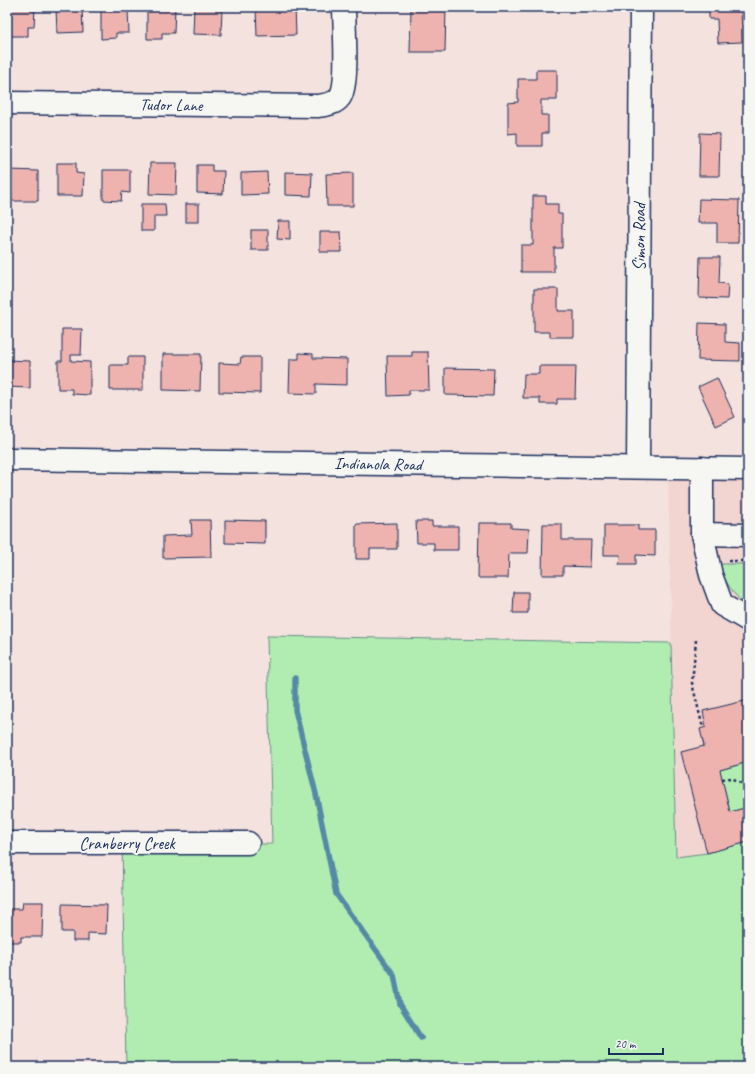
<svg xmlns="http://www.w3.org/2000/svg" width="755" height="1074" viewBox="0 0 755 1074" font-family="Caveat,sans-serif">
<style>
.built{fill:#f2d4d0}
.green{fill:#b1ecb1;stroke:#668e88}
.lines{fill:none;stroke-linecap:round;stroke-linejoin:round}
.stream{stroke:#548aa7;stroke-width:5.5}
.building{fill:#eeb3af;stroke:#1b2f5e}
.minor-casing{stroke:#1b2f5e;stroke-width:25}
.path{stroke:#1b2f5e;stroke-width:2.5;stroke-dasharray:3 3;stroke-linecap:butt}
.minor{stroke:#f6f6f2;stroke-width:22}
.labels{text-anchor:middle;dominant-baseline:central;stroke-width:4;stroke-linejoin:round;paint-order:stroke}
.street-label{font-size:17px;fill:#1b2f5e;stroke:#f6f6f2}
</style>
<rect width="100%" height="100%" fill="#f4e2de"/>
<filter id="ink" filterUnits="userSpaceOnUse"><feTurbulence type="fractalNoise" baseFrequency=".025" numOctaves="2"/><feDisplacementMap in="SourceGraphic" scale="8" xChannelSelector="R" yChannelSelector="G"/><feConvolveMatrix kernelMatrix="1 2 1 2 8 2 1 2 1" color-interpolation-filters="sRGB"/></filter>
<g filter="url(#ink)">
<polygon class="built" points="668,467 748,469 748,1067 681,1067"/>
<g class="green">
<path d="M 718,564 L 748,564 L 748,608 C 733,594 725,582 718,564 Z"/>
<polygon points="267,636 671,643 676,857 707,853 748,842 748,1067 126,1067 122,843 272,844"/>
<polygon points="748,762 748,807 730,812 720,770"/>
</g>
<g class="lines">
<polyline class="stream" points="295,678 295,710 316,794 336,894 394,975 400,1004 421,1038"/>
</g>
<g class="building">
<polygon points="8,7 35,7 34,27 28,27 28,36 8,36"/>
<polygon points="56,7 82,7 83,32 57,33"/>
<polygon points="147,7 175,7 174,33 162,33 162,39 147,39"/>
<polygon points="256,7 295,7 296,35 257,36"/>
<polygon points="411,7 446,7 445,52 410,52"/>
<polygon points="709,7 741,7 742,42 718,43 717,19 709,19"/>
<polygon points="194,8 222,9 221,35 193,34"/>
<polygon points="128,10 129,33 116,33 116,38 101,39 101,11"/>
<polygon points="536,70 557,70 557,100 541,100 541,115 548,115 548,133 542,133 542,146 517,146 517,133 508,134 508,103 518,102 518,79 536,79"/>
<polygon points="700,133 720,134 719,176 699,176"/>
<polygon points="57,163 76,163 76,173 84,174 83,196 57,196"/>
<polygon points="150,163 177,163 176,195 149,194"/>
<polygon points="197,165 212,165 212,171 224,171 223,194 197,193"/>
<polygon points="10,170 38,171 38,201 9,201"/>
<polygon points="103,170 130,170 130,193 122,192 121,201 103,200"/>
<polygon points="267,172 268,194 241,195 241,173"/>
<polygon points="285,172 312,173 311,196 285,195"/>
<polygon points="353,173 353,206 327,206 326,174"/>
<polygon points="533,196 546,196 546,204 558,204 558,214 562,214 562,248 554,248 554,272 521,272 521,245 533,245"/>
<polygon points="699,199 739,200 738,243 717,243 717,223 698,223"/>
<polygon points="141,204 165,204 166,216 154,216 154,231 141,231"/>
<rect x="186" y="204" width="13" height="18"/>
<polygon points="278,221 290,221 290,240 277,239"/>
<rect x="251" y="230" width="17" height="20"/>
<polygon points="320,232 341,232 342,252 320,252"/>
<polygon points="700,257 720,257 719,283 728,284 727,299 699,298"/>
<polygon points="534,289 558,289 558,311 574,311 574,337 550,337 550,332 534,332"/>
<polygon points="699,323 725,324 725,342 740,343 740,361 698,360"/>
<polygon points="62,329 82,329 81,355 71,355 71,361 90,362 90,395 72,394 72,389 58,389 58,361 62,361"/>
<polygon points="412,352 428,352 429,390 409,390 409,395 388,396 387,356 412,356"/>
<polygon points="299,353 313,354 313,358 347,359 347,385 316,384 316,394 289,393 290,359 299,359"/>
<polygon points="163,354 201,354 200,391 163,390"/>
<polygon points="128,357 143,357 143,390 110,390 110,365 128,365"/>
<polygon points="241,357 260,357 260,393 219,392 219,363 240,364"/>
<polygon points="7,360 30,361 30,388 7,387"/>
<polygon points="539,366 576,366 575,399 557,399 557,404 540,404 540,398 523,398 524,374 539,374"/>
<polygon points="445,368 494,369 493,396 445,395"/>
<polygon points="717,378 735,417 716,426 698,387"/>
<polygon points="191,520 210,520 211,557 163,558 163,536 192,535"/>
<polygon points="225,520 265,521 265,544 225,543"/>
<polygon points="416,521 432,521 432,526 458,526 458,550 434,550 434,543 417,543"/>
<polygon points="397,523 397,549 370,549 370,559 356,559 356,524"/>
<polygon points="479,523 511,523 511,528 529,529 528,553 509,553 508,578 478,578"/>
<polygon points="543,524 562,524 562,540 591,540 590,567 563,566 563,575 542,575"/>
<polygon points="604,525 638,525 638,530 655,530 655,556 636,555 636,564 619,564 620,555 604,555"/>
<polygon points="514,592 528,592 528,613 513,613"/>
<polygon points="748,700 748,762 720,770 730,812 748,807 748,842 707,853 681,752 704,746 700,729 706,727 703,711"/>
<polygon points="23,902 43,902 42,937 21,937 21,942 7,942 7,909 22,909"/>
<polygon points="62,904 107,905 106,934 88,933 88,941 73,941 73,932 62,932"/>
</g>
<g class="lines">
<defs>
<g id="minor">
<path d="M 7,103 L 318,106 C 326,105 335,104 340,97 C 349,84 344,25 344,7"/>
<polyline points="7,459 748,469"/>
<polyline points="638,467 641,7"/>
<polyline points="702,468 702,534 711,575 722,605 748,620"/>
<polyline points="702,534 748,535"/>
<polyline points="7,843 248,843"/>
</g>
</defs>
<use href="#minor" class="minor-casing"/>
<g class="path">
<polyline points="728,561 748,561"/>
<polyline points="744,639 748,655"/>
<polyline points="696,640 692,683 703,728"/>
<polyline points="722,779 732,778 748,787"/>
</g>
<use href="#minor" class="minor"/>
</g>
</g>
<g class="labels">
<g class="street-label">
<text transform="translate(171 105) rotate(1)">Tudor Lane</text>
<text transform="translate(639 237) rotate(-90)">Simon Road</text>
<text transform="translate(378 464) rotate(1)">Indianola Road</text>
<text x="127" y="843">Cranberry Creek</text>
</g>
</g>
<rect width="755" height="1074" fill="none" stroke="#f6f6f2" stroke-width="24"/>
<rect x="12" y="12" width="731" height="1050" fill="none" stroke="#1b2f5e" stroke-width="1.5" filter="url(#ink)"/>
<path d="M609 1048v6h54v-6" fill="none" stroke="#1b2f5e" stroke-width="2"/>
<text x="615" y="1048" font-size="12" fill="#1b2f5e" stroke="#f6f6f2" stroke-width="3" paint-order="stroke">20 m</text>
</svg>
